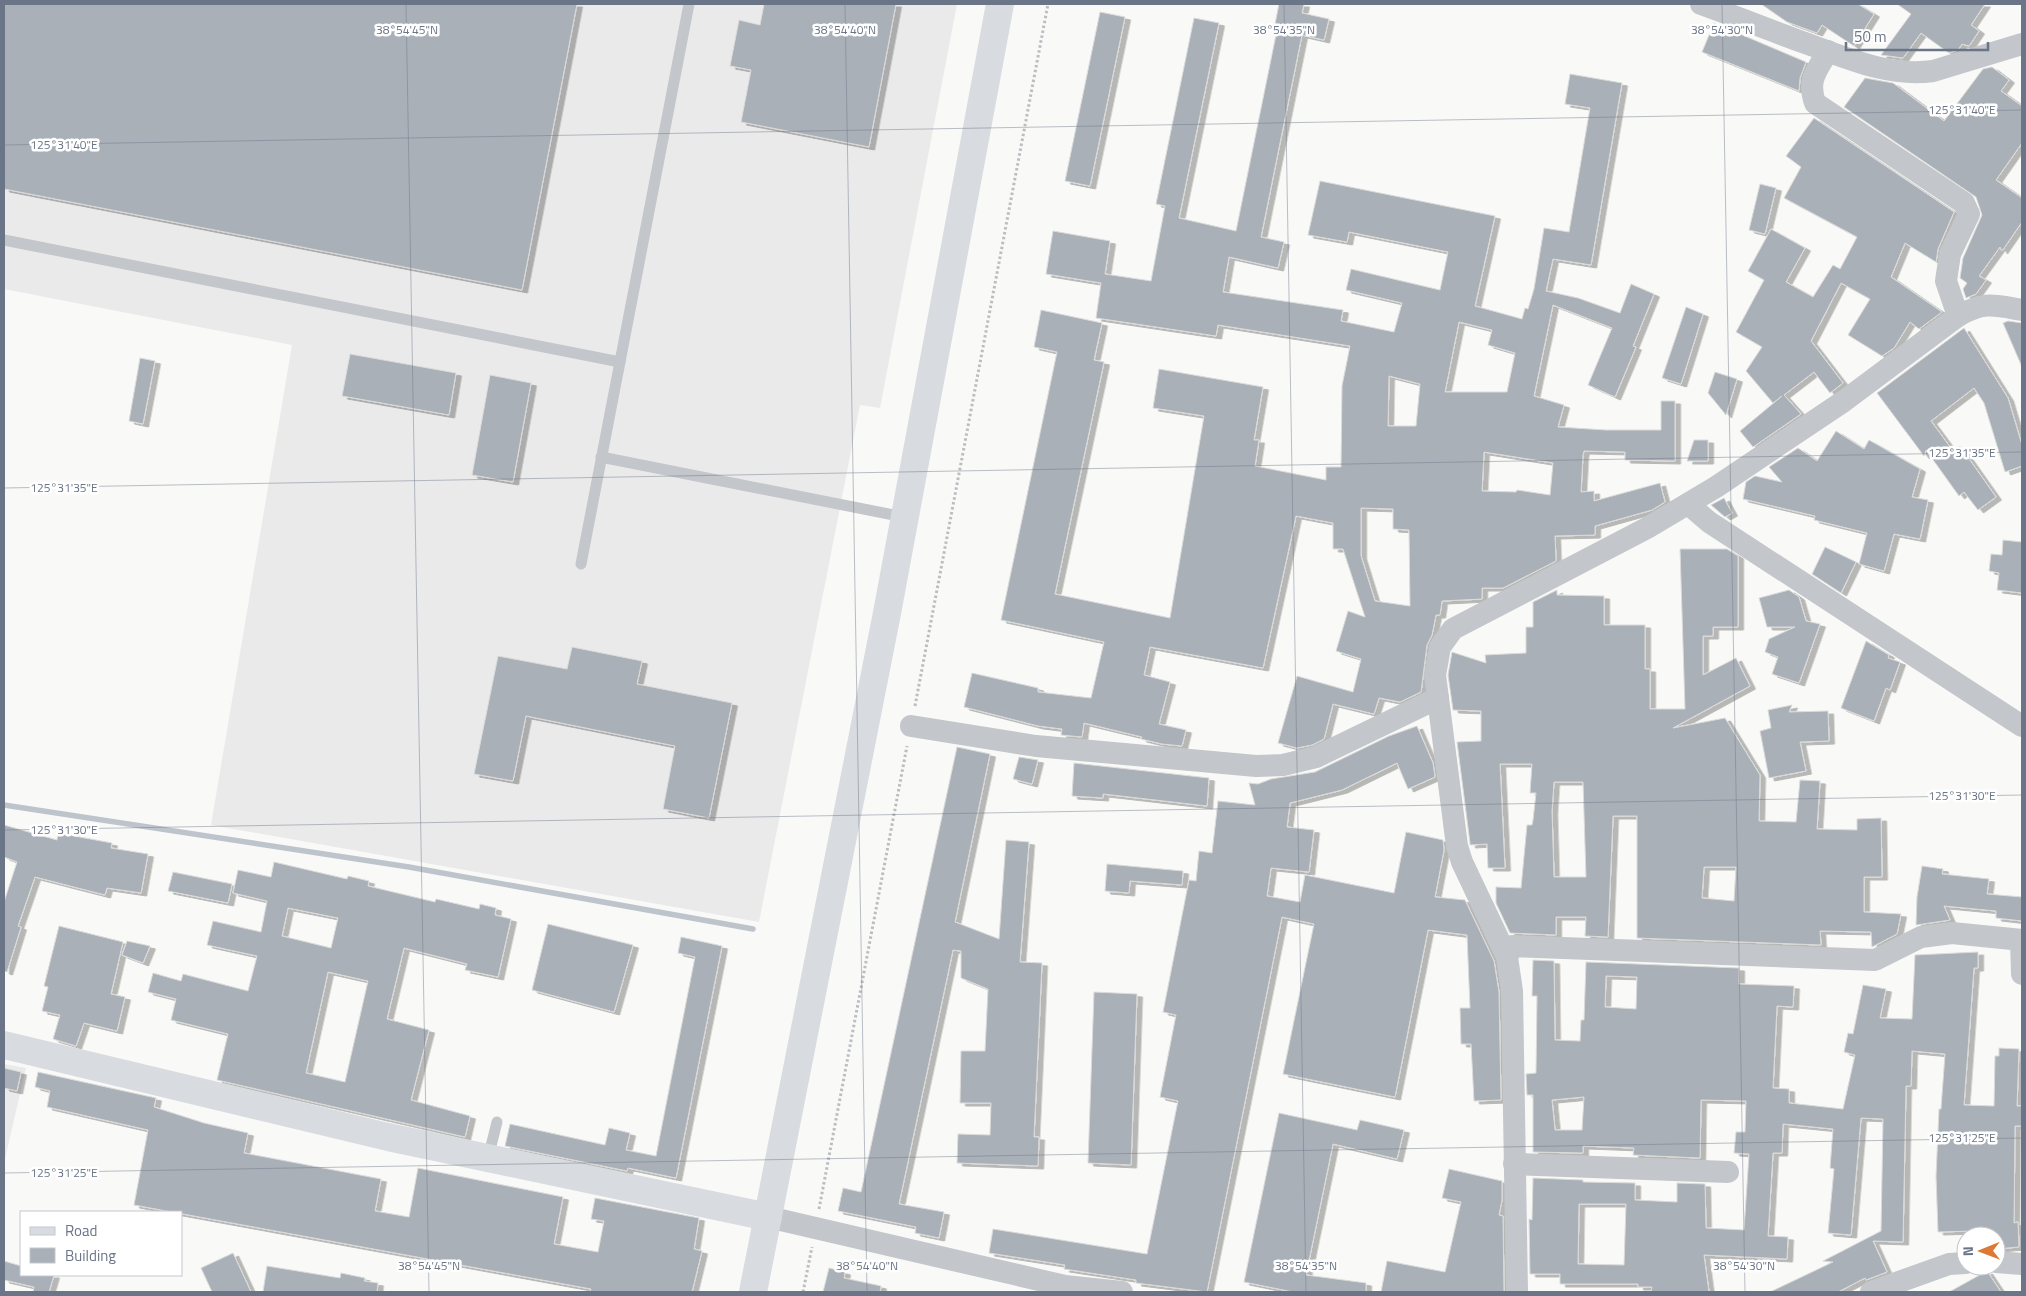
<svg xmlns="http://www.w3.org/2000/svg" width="2026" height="1296" viewBox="0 0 2026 1296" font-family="'Titillium Web',sans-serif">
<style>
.built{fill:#eaeaea}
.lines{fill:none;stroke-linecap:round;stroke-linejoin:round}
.stream{stroke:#bdc4cb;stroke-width:5.5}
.building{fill:#aab0b8;stroke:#dbdbda;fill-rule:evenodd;filter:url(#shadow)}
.path{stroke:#bbbdc1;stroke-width:3;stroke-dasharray:2.5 2.5;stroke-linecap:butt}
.lane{stroke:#c3c6ca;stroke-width:11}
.street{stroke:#c3c6ca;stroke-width:22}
.secondary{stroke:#d8dbdf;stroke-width:28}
.ticks{fill:none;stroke:#6a7587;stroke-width:1;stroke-opacity:0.45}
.ticks-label{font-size:12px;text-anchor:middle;fill:#6a7587;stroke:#fff;stroke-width:5;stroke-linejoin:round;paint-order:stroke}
</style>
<defs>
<filter id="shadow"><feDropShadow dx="5.5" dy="3" stdDeviation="0" flood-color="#0004"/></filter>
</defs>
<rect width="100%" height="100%" fill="#f9f9f7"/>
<g class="built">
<polygon points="4,4 957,4 880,408 860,405 759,922 211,825 292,345 4,289"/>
<polygon points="4,1064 26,1068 4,1163"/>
</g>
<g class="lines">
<polyline class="stream" points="4,805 409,867 753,929"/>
</g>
<g class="building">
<polygon points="4,4 577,4 522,290 4,189"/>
<polygon points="764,4 896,4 869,147 741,122 751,70 730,66 739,20 760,25"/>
<path d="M 1279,4 L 1304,4 L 1302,13 L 1329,19 L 1324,40 L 1302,35 L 1279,148 L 1261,237 L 1284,242 L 1278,268 L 1229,257 L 1223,292 L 1343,310 L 1341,321 L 1394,332 L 1402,303 L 1346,290 L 1351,269 L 1440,290 L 1448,252 L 1349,232 L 1347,242 L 1308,235 L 1320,181 L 1495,216 L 1475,306 L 1522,319 L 1525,308 L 1528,309 L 1534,289 L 1544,228 L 1569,232 L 1590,108 L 1565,104 L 1570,74 L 1622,83 L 1591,265 L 1553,259 L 1546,291 L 1578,298 L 1620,313 L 1631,284 L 1654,294 L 1633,346 L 1636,347 L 1615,397 L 1588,385 L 1612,328 L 1553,305 L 1534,396 L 1564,405 L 1558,427 L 1606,430 L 1661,430 L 1661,401 L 1675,401 L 1675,461 L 1625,460 L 1625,452 L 1584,451 L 1583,455 L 1581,492 L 1594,491 L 1594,501 L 1660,483 L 1665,502 L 1652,510 L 1595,526 L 1595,535 L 1555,536 L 1556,561 L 1503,588 L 1482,588 L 1482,599 L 1442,601 L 1440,615 L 1436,615 L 1432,635 L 1427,645 L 1421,692 L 1400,702 L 1379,698 L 1374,714 L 1333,704 L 1324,739 L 1312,745 L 1297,748 L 1278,743 L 1297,676 L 1353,692 L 1361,659 L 1336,651 L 1348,611 L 1365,617 L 1343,549 L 1333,549 L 1333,523 L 1296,516 L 1263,668 L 1150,647 L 1144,675 L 1170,682 L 1159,724 L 1186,730 L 1182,746 L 1162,744 L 1141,739 L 1142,737 L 1084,723 L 1082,737 L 1061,735 L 1062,729 L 1038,726 L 964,707 L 972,673 L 1038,688 L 1038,692 L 1091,698 L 1104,642 L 1001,620 L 1057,352 L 1034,347 L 1041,310 L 1102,323 L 1094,360 L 1104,362 L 1055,594 L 1170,618 L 1204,416 L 1153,408 L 1159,369 L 1263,387 L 1254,440 L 1259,440 L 1255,466 L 1326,480 L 1326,467 L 1341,467 L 1342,386 L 1350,346 L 1218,325 L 1216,336 L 1096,318 L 1101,283 L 1046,274 L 1053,231 L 1110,241 L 1105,274 L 1151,281 L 1165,206 L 1156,204 L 1194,18 L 1219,23 L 1179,218 L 1236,231 L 1277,30 L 1274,29 ZM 1459,322 L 1492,330 L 1488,345 L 1515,353 L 1507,392 L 1445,392 ZM 1389,376 L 1420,384 L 1416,426 L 1388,426 ZM 1484,452 L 1553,463 L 1550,495 L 1517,490 L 1516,492 L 1482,491 ZM 1361,508 L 1393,509 L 1393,529 L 1409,530 L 1410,606 L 1375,601 L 1361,556 Z"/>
<polygon points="1761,4 1858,4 1874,14 1854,46 1822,25 1817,33 1787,22"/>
<polygon points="1897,4 1985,4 1971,25 1979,31 1969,46 1962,44 1958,50 1949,53 1921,33 1903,58 1881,55 1911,14"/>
<polygon points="1100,12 1125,17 1090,186 1065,181"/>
<polygon points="1714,23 1806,62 1800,78 1799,91 1702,52"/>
<polygon points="1992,67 2009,80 2001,91 2022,106 2022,143 1996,180 2022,198 2022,222 2002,251 2000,247 1979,276 1986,280 1976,294 1966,298 1963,289 1967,283 1960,278 1963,258 1982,215 1976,197 1844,107 1865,78 1893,83 1944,121 1983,69"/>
<polygon points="1814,118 1954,212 1938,249 1936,262 1905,243 1891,277 1942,312 1919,329 1910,322 1894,348 1882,356 1848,335 1870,299 1841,283 1811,341 1843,383 1830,393 1814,372 1784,395 1801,414 1753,447 1740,431 1782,396 1773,403 1746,371 1762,347 1736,332 1764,280 1748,271 1771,229 1805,248 1786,282 1813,297 1833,265 1840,269 1857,237 1784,198 1801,167 1786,156"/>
<polygon points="1760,184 1776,188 1765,234 1749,230"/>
<polygon points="1686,307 1703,314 1681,384 1662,378"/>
<polygon points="2008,321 2022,323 2022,367 2003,323"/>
<polygon points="1964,328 2008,398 2022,445 2022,466 2005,472 1984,403 1974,388 1931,421 1953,451 1960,446 1996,497 1978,510 1964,492 1959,496 1926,450 1924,456 1877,393"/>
<polygon points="350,354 456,373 449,415 342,396"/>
<polygon points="140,358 155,361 143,424 129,421"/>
<polygon points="1715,372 1737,379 1726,415 1708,393"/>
<polygon points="490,375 531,383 513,482 472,475"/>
<polygon points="1836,431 1864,449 1869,440 1920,469 1912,497 1928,500 1920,539 1894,534 1884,571 1859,564 1867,533 1814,520 1815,516 1743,499 1746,482 1755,476 1782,482 1769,467 1798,448 1817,461"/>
<polygon points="1694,440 1708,440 1708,461 1687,461"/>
<polygon points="1724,498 1732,513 1725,517 1711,505"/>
<polygon points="2003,540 2022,542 2022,593 1997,590 1999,573 1989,571 1991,554 2002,555"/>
<polygon points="1825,547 1856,562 1841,593 1812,574"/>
<path d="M 1680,549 L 1727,549 L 1738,556 L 1738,627 L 1713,627 L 1713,636 L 1703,636 L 1703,675 L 1736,658 L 1750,686 L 1673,728 L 1725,718 L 1760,775 L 1759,821 L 1796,822 L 1800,780 L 1820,781 L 1817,829 L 1857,830 L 1857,819 L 1881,818 L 1882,877 L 1864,877 L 1864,912 L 1901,914 L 1897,934 L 1872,947 L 1871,932 L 1820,931 L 1821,945 L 1637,938 L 1637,816 L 1613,816 L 1608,937 L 1585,936 L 1586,917 L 1556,917 L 1556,935 L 1510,933 L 1496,903 L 1496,887 L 1521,888 L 1527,825 L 1532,825 L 1533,820 L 1536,793 L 1530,793 L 1532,764 L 1500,764 L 1505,868 L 1488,868 L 1487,844 L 1470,845 L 1470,843 L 1457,742 L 1481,741 L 1481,711 L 1453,710 L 1448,675 L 1452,652 L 1486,663 L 1485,655 L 1526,653 L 1526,627 L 1533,627 L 1533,602 L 1557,590 L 1557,595 L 1604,596 L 1604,625 L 1645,625 L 1645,669 L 1650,669 L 1650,709 L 1685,709 ZM 1554,782 L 1583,782 L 1586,877 L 1554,877 L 1552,811 ZM 1704,867 L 1736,867 L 1734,901 L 1702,898 Z"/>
<polygon points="1789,590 1799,597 1806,621 1820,624 1799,683 1772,674 1778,657 1765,652 1769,639 1795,627 1767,627 1759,598"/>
<polygon points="1866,641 1889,655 1888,658 1900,662 1890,690 1886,688 1874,721 1841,708"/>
<polygon points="572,647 642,661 637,684 732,703 709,818 663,809 675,746 526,716 513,781 474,774 498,656 567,669"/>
<polygon points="1792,705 1789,712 1828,711 1829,741 1800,742 1806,771 1769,778 1760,731 1771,728 1768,710"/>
<polygon points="1417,726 1433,763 1435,777 1408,789 1397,763 1342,790 1290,803 1287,827 1314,830 1309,872 1271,868 1267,896 1300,902 1305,875 1394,893 1406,832 1443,840 1444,850 1435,897 1465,900 1494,961 1499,992 1501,1100 1474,1101 1471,1044 1461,1044 1460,1008 1470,1008 1467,935 1428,930 1395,1097 1283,1074 1314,924 1282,917 1207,1292 1136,1283 1136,1280 1064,1269 1065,1265 989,1253 993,1229 1147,1254 1178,1101 1160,1097 1176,1015 1163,1012 1189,880 1196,881 1199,851 1212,853 1218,801 1255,805 1249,783 1258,784 1271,779 1315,772 1389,736"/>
<polygon points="957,747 990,754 955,922 999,939 1006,840 1029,842 1020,962 1042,963 1034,1137 1039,1137 1038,1166 957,1163 958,1134 990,1135 991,1103 960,1103 961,1051 985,1051 988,989 961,978 961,951 953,950 899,1204 944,1212 939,1238 915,1233 916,1227 838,1211 843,1188 861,1192"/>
<polygon points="1019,757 1038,760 1032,784 1013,779"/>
<polygon points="1074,763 1209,778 1207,806 1103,794 1103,798 1072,796"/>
<polygon points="4,825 57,840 58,833 112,843 111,848 148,854 141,893 107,888 105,895 35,877 18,926 21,927 7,972 4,971 4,902 17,862 4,857"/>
<path d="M 274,862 L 347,879 L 348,876 L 369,881 L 368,886 L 435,902 L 436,899 L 479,909 L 480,904 L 496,908 L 495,915 L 511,919 L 498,977 L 465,970 L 467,964 L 404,948 L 387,1019 L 429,1030 L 411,1100 L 470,1116 L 465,1137 L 217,1080 L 228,1034 L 171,1020 L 176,999 L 148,992 L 153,973 L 181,981 L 183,974 L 248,991 L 257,956 L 207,945 L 213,921 L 261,932 L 267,901 L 233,893 L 238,870 L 271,877 ZM 288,908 L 338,918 L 331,948 L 282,936 ZM 328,972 L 368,981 L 345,1082 L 306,1073 Z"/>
<polygon points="1107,864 1183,871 1182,885 1130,881 1129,893 1105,891"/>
<polygon points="1922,866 1943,869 1942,874 1989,879 1987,894 2022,897 2022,921 1996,918 1996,911 1944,906 1950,920 1916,925 1917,897"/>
<polygon points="173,872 232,884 228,903 168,891"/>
<polygon points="548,924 633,945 614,1012 532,990"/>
<polygon points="59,926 123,942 111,994 125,997 117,1031 84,1023 76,1046 53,1039 60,1015 42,1011 48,987 44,986"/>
<polygon points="681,937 722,946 676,1178 628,1168 627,1171 505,1146 510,1124 605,1145 609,1128 630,1133 626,1150 656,1156 695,957 678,953"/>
<polygon points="127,941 150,946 143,963 122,955"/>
<path d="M 1978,952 L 1978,968 L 1974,968 L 1964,1105 L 1994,1106 L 1995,1056 L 1999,1056 L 1999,1048 L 2019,1049 L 2017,1106 L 2022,1106 L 2022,1126 L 2015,1126 L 2014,1223 L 2018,1222 L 2019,1247 L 1996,1249 L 1996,1236 L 1988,1236 L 1987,1233 L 1973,1236 L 1972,1231 L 1938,1232 L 1936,1176 L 1939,1109 L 1941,1109 L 1945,1054 L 1912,1051 L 1911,1086 L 1906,1086 L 1903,1242 L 1873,1241 L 1887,1272 L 1866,1280 L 1865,1278 L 1838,1292 L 1770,1292 L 1833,1262 L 1823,1261 L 1881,1231 L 1883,1119 L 1861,1118 L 1851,1235 L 1828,1233 L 1834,1169 L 1830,1168 L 1833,1129 L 1783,1124 L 1782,1153 L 1773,1153 L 1768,1236 L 1788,1237 L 1787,1259 L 1704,1255 L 1709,1292 L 1651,1292 L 1652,1287 L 1638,1287 L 1638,1284 L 1560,1284 L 1560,1274 L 1530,1274 L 1529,1219 L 1532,1220 L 1533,1178 L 1583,1180 L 1583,1182 L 1635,1183 L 1635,1200 L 1677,1202 L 1677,1183 L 1705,1184 L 1706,1228 L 1744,1230 L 1749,1154 L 1734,1153 L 1736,1132 L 1745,1132 L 1746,1101 L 1701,1100 L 1700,1158 L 1633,1155 L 1634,1148 L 1583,1146 L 1583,1153 L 1533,1152 L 1533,1095 L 1527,1095 L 1526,1074 L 1536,1073 L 1537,996 L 1532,996 L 1533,960 L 1554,961 L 1555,1040 L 1580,1041 L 1581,1020 L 1584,1020 L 1586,962 L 1739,968 L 1739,984 L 1794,986 L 1793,1007 L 1777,1006 L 1773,1088 L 1789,1089 L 1789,1103 L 1843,1109 L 1855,1055 L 1844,1052 L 1848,1033 L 1853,1034 L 1863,985 L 1886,989 L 1880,1018 L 1912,1019 L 1915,955 ZM 1606,976 L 1637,977 L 1636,1009 L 1605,1007 ZM 1584,1097 L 1582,1130 L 1555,1130 L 1552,1100 ZM 1579,1204 L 1626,1204 L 1624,1265 L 1578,1264 Z"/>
<polygon points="1094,992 1137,994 1131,1165 1088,1163"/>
<polygon points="4,1068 21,1072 17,1091 4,1088"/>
<polygon points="38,1072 156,1098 154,1107 204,1123 248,1133 244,1153 381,1179 375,1211 409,1217 418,1168 563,1197 554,1244 598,1252 604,1221 591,1219 595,1198 699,1218 694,1249 702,1251 692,1292 590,1292 591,1289 134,1205 148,1130 47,1107 50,1091 35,1087"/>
<polygon points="1279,1113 1357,1130 1360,1120 1404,1130 1397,1159 1333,1144 1306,1275 1366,1283 1366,1292 1293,1292 1244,1282"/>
<polygon points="1449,1169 1502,1181 1502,1200 1499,1215 1503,1216 1504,1292 1381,1292 1387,1261 1445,1272 1461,1202 1442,1198"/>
<polygon points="233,1253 251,1292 212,1292 201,1268"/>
<polygon points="4,1261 21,1266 21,1275 54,1275 49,1292 33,1292 34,1287 4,1280"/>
<polygon points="267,1266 340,1278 341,1273 365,1278 364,1281 378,1283 377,1292 263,1292"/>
<polygon points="829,1268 845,1272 844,1278 881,1286 880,1292 823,1292"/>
<polygon points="1987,1271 2001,1292 1949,1292"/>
</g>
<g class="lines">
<g class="path">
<polyline points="915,706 1048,4"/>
<polyline points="819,1209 907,746"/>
<polyline points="803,1292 812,1247"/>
</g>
<g class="lane">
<polyline points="4,240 620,362"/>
<polyline points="601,457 904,517"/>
<polyline points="581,564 689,4"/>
<polyline points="488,1158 497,1122"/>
</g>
<g class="street">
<path d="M 1701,4 C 1737,17 1772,31 1808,44 C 1849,59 1890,77 1933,71 L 2022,44"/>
<path d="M 1828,51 C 1817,70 1807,80 1815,103 L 1964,203 L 1969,214 L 1950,254 L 1946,281 L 1958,316"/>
<polyline points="1688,504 1709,522 2022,726"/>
<polyline points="911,726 1036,746 1256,766 1283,765 1316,757 1438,698"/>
<polyline points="2021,940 2022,974"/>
<polyline points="1507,957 1512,946 1875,960 1921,937 1952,933 2022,940"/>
<polyline points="1514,1164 1728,1172"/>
<polyline points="768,1217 1065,1286 1122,1292"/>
<polyline points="1996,1262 2022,1264"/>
<path d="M 1517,1292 L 1512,991 L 1507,957 L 1462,862 L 1457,846 L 1435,675 L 1440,647 L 1453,629 L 1647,528 L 1716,487 L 1844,401 L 1958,316 C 1984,301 1994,305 2022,310"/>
<polyline points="1871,1292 1949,1264 1966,1263"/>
</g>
<g class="secondary">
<polyline points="4,1045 388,1137 768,1217"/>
<polyline points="753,1292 887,613 1000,4"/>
</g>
</g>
<path class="ticks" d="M 406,4 L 429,1292M 845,4 L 867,1292M 1284,4 L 1306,1292M 1722,4 L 1745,1292M 4,145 L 2022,110M 4,488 L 2022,452M 4,830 L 2022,795M 4,1173 L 2022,1138"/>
<g class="ticks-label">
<text x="407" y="34">38°54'45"N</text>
<text x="845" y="34">38°54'40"N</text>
<text x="1284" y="34">38°54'35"N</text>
<text x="1722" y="34">38°54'30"N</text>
<text x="1962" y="114">125°31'40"E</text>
<text x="64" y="149">125°31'40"E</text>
<text x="1962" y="457">125°31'35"E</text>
<text x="64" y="492">125°31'35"E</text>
<text x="1962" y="800">125°31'30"E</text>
<text x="64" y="834">125°31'30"E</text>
<text x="1962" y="1142">125°31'25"E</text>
<text x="64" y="1177">125°31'25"E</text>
<text x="429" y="1270">38°54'45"N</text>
<text x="867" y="1270">38°54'40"N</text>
<text x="1306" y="1270">38°54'35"N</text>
<text x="1744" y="1270">38°54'30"N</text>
</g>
<rect width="2026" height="1296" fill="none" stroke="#6a7587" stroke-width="10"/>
<rect x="20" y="1211" width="162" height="65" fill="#ffffff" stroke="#c3c8cf"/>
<rect x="30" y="1227" width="25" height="8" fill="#d8dbdf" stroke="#c3c8cf"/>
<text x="65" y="1236" font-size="15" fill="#6a7587">Road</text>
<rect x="30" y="1248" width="25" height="15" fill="#aab0b8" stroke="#c3c8cf"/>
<text x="65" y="1261" font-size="15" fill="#6a7587">Building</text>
<g transform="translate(1981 1251) rotate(269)"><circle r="24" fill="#ffffff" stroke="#c3c8cf"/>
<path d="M0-4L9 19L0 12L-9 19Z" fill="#dc7935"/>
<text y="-8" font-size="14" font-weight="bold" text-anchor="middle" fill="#6a7587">N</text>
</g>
<path d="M1846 42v8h142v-8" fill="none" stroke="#6a7587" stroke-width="2.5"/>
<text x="1854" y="42" font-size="15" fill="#6a7587" stroke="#ffffff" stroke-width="4" paint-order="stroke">50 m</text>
</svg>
